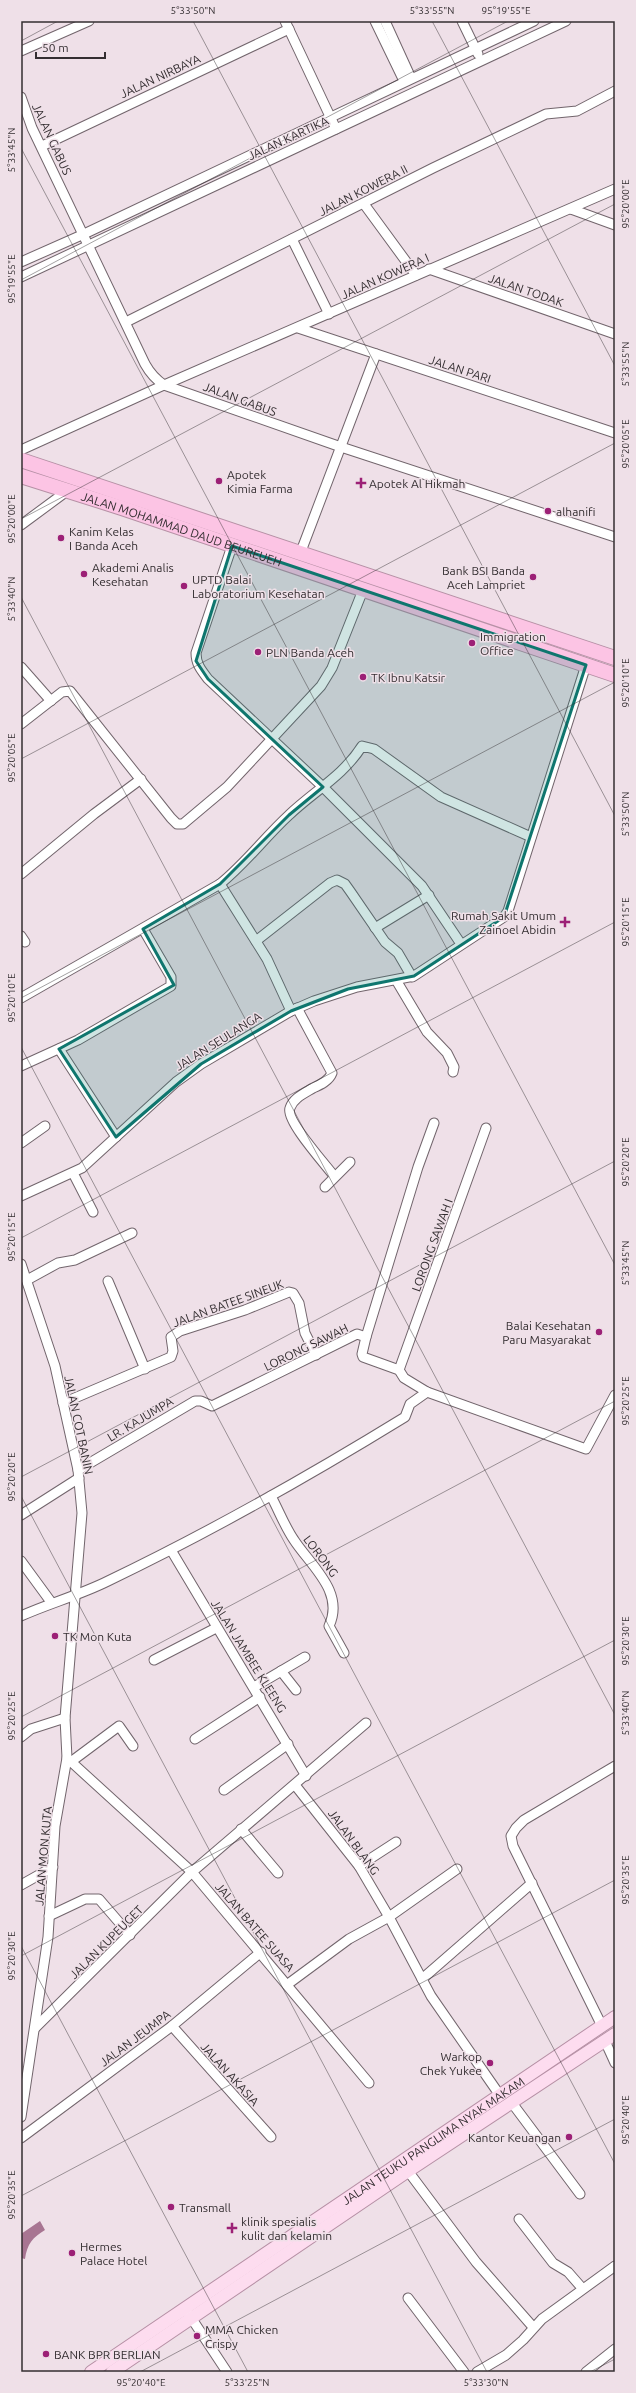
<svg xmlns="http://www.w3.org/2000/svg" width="636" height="2393" viewBox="0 0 636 2393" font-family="Ubuntu,sans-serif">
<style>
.water{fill:#a87592}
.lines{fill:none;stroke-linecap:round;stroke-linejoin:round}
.minor-casing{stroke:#72656c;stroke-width:11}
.major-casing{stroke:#b690a5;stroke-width:14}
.highway-casing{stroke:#b690a5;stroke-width:16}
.minor{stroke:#fff;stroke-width:9}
.major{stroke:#fddcef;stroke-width:12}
.highway{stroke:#fcc4e4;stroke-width:14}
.marked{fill:#0f766e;fill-opacity:0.2;stroke:#0f766e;stroke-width:3;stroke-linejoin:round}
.ticks{fill:none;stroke:#342e31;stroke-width:1;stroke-opacity:0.45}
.poi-dot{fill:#9c2076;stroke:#efe0e8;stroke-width:1.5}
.labels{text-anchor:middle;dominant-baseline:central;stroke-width:3;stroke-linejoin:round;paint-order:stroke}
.street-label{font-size:12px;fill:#342e31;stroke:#efe0e8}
.poi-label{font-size:12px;fill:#342e31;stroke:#efe0e8;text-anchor:start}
.neatline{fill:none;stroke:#342e31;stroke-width:1.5}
.ticks-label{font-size:10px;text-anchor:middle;fill:#342e31}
</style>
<rect width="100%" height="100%" fill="#efe0e8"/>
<path class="water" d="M 40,2221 L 45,2230 C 33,2237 27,2244 25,2259 L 21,2258 L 21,2234 Z"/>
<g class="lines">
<defs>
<g id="minor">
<polyline points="285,21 336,129"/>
<polyline points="375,21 404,81"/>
<polyline points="385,21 411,78"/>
<polyline points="462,21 478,54"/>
<polyline points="21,51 89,21"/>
<path d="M 21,97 L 32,128 L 145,364 C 150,373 155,379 164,385 L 341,447 L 615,537"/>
<polyline points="42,146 289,29"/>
<polyline points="364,204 416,275"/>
<polyline points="571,209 615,225"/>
<polyline points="292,239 329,314"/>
<polyline points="21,262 84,234 534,21"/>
<polyline points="429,269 615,334"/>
<polyline points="21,277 566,21"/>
<polyline points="126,322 433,168 546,114 577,111 615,91"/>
<polyline points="298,328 615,433"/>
<polyline points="21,450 164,385 615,189"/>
<polyline points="21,525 67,491"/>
<path d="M 232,546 L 196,653 C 196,664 201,670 208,679 L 323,787 L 422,886 L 461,944"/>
<polyline points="300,554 376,354"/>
<polyline points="21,667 51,701"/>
<polyline points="21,724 62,692 70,691 171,818 177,824 183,824 227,787 321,686 332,668 363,590"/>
<polyline points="21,874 94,814 141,779"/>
<polyline points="220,884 267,959 291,1011"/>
<polyline points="375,928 429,895"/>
<polyline points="21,936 25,942"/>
<polyline points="256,941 330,883 337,880 345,884 350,891 385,942 398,953 412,977"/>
<polyline points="396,980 427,1032 447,1053 454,1067 453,1072"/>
<path d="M 21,998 L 220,884 C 246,863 265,837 289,815 C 313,792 344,775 362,746 L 374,749 L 441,797 L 531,837"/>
<path d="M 297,1008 L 332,1073 C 329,1081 320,1085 313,1088 C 305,1093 293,1098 290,1108 C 285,1120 326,1165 334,1176"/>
<polyline points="59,1049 116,1137"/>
<polyline points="21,1066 78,1040 171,986 171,977 143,929"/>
<polyline points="21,1143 45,1126"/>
<polyline points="73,1173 93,1212"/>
<polyline points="325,1187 350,1162"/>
<polyline points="21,1196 82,1168 176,1082 201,1064 291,1011 314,1001 357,987 414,976 504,917 508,911 586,665"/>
<polyline points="21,1264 55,1366 78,1470 82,1513 65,1718 67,1758 55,1826 48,1937 21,2117"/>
<polyline points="27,1280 58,1263 75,1260 132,1233"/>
<polyline points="108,1281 145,1369"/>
<polyline points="366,1337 418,1167 434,1123"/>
<polyline points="399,1370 486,1128"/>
<polyline points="63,1403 171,1357 173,1351 171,1337 180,1331 245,1310 289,1292 293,1293 299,1303 305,1333 316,1355"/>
<polyline points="78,1470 195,1401 201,1401 212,1406 357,1334 366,1337 362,1354 363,1357 399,1370 404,1378 427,1392 586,1449 615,1395"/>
<path d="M 271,1496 C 279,1511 285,1527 294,1540 C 311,1566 345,1592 329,1626 L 344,1653"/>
<polyline points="21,1515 79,1478"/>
<polyline points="171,1550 306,1776"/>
<polyline points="21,1561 51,1602"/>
<path d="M 21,1616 C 50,1603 80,1595 108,1581 C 210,1532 309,1476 405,1417 L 410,1404 L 427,1392"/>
<polyline points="154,1660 216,1628"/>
<polyline points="281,1671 296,1690"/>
<polyline points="254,1687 305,1657"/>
<polyline points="21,1737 31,1729 65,1718"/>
<polyline points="195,1739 260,1697"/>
<polyline points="67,1758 192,1872 369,2083"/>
<polyline points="72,1761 119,1726 133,1746"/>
<polyline points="295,1785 359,1866 389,1917 457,1869"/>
<polyline points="224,1790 288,1744"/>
<polyline points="241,1829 278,1873"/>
<polyline points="359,1866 396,1842"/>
<polyline points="21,1885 53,1867"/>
<polyline points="49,1916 85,1899 99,1899 130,1935"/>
<polyline points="422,1979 532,1883"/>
<polyline points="288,1984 349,1939 389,1917 431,1996 499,2094"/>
<polyline points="172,2026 271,2137"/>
<polyline points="602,2026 513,1846 511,1836 516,1828 524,1820 615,1766"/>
<polyline points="35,2028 192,1872 366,1723"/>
<polyline points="605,2041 615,2063"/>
<polyline points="512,2103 580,2194"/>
<polyline points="21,2138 172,2026 261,1952"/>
<polyline points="408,2171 476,2262 533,2327"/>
<polyline points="519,2219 553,2263 568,2272 582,2288"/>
<polyline points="408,2298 464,2372"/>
<polyline points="188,2313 227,2372"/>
<polyline points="477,2372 506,2355 523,2340 542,2319 615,2266"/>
<polyline points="586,2372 615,2349"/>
</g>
<g id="major">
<path id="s1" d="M 91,2372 L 615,2017"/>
<polyline points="112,2372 408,2171 615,2034"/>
</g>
<g id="highway">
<polyline points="21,460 615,658"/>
<path id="s2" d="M 21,476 L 122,508 L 615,675"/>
</g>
</defs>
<use href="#minor" class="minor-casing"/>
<use href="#major" class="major-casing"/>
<use href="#highway" class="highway-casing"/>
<use href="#minor" class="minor"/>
<use href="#major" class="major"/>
<use href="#highway" class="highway"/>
</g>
<path class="marked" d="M 232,546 L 586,665 L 504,917 L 414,976 L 348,989 L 291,1011 L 201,1064 L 116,1137 L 59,1049 L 174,985 L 143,929 L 220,884 L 289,815 L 323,787 L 208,679 L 196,661 Z"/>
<path class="ticks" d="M 193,21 L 615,816M 432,21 L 615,366M 21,41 L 58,21M 21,148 L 615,1265M 21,280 L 508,21M 21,519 L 615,204M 21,597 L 615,1715M 21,759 L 615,443M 21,998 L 615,682M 21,1047 L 615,2164M 21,1238 L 615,922M 21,1477 L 615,1161M 21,1496 L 487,2372M 21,1717 L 615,1401M 21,1946 L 248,2372M 21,1956 L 615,1640M 21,2196 L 615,1880M 140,2372 L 615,2119M 590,2372 L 615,2359"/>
<g class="poi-dot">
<circle cx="219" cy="481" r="4"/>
<path d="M359 477h4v4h4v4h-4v4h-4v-4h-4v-4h4z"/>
<circle cx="548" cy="511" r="4"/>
<circle cx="61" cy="538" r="4"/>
<circle cx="84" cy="574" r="4"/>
<circle cx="533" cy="577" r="4"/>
<circle cx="184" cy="586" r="4"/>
<circle cx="472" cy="643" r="4"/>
<circle cx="258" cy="652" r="4"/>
<circle cx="363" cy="677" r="4"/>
<path d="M563 916h4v4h4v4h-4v4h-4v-4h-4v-4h4z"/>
<circle cx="599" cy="1332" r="4"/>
<circle cx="55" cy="1636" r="4"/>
<circle cx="490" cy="2063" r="4"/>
<circle cx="569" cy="2137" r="4"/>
<circle cx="171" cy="2207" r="4"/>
<path d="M230 2222h4v4h4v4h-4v4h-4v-4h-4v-4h4z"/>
<circle cx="72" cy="2253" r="4"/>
<circle cx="197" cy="2336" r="4"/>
<circle cx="46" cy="2354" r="4"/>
</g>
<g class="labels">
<g class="street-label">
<text transform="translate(160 76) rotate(-25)">JALAN NIRBAYA</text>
<text transform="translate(288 138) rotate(-25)">JALAN KARTIKA</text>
<text transform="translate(52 139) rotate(65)">JALAN GABUS</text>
<text transform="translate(363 190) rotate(-27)">JALAN KOWERA II</text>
<text transform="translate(385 276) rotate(-24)">JALAN KOWERA I</text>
<text transform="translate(526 290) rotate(19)">JALAN TODAK</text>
<text transform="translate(460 369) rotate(18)">JALAN PARI</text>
<text transform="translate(240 399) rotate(20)">JALAN GABUS</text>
<text stroke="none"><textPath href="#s2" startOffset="169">JALAN MOHAMMAD DAUD BEUREUEH</textPath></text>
<text transform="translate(218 1041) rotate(-32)">JALAN SEULANGA</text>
<text transform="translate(432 1245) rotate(-70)">LORONG SAWAH I</text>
<text transform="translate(228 1303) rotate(-20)">JALAN BATEE SINEUK</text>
<text transform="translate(306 1347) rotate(-26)">LORONG SAWAH</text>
<text transform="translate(140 1419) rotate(-31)">LR. KAJUMPA</text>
<text transform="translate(79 1425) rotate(78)">JALAN COT BANIN</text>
<text transform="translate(321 1556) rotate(53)">LORONG</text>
<text transform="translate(249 1656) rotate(58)">JALAN JAMBEE KLEENG</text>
<text transform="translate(354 1842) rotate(54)">JALAN BLANG</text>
<text transform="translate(43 1856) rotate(-85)">JALAN MON KUTA</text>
<text transform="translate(255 1927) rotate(49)">JALAN BATEE SUASA</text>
<text transform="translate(106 1942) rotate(-45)">JALAN KUPEUGET</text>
<text transform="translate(135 2038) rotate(-37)">JALAN JEUMPA</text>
<text transform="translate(230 2074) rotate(48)">JALAN AKASIA</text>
<text stroke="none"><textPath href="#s1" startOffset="413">JALAN TEUKU PANGLIMA NYAK MAKAM</textPath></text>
</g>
<g class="poi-label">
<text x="227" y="474">Apotek<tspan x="227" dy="14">Kimia Farma</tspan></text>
<text x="369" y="483">Apotek Al Hikmah</text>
<text x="556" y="511">alhanifi</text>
<text x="69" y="531">Kanim Kelas<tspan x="69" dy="14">I Banda Aceh</tspan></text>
<text x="92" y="567">Akademi Analis<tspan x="92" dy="14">Kesehatan</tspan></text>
<text x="525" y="570" text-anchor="end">Bank BSI Banda<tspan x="525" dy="14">Aceh Lampriet</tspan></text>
<text x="192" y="579">UPTD Balai<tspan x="192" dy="14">Laboratorium Kesehatan</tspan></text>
<text x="480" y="636">Immigration<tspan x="480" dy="14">Office</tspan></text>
<text x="266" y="652">PLN Banda Aceh</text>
<text x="371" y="677">TK Ibnu Katsir</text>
<text x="556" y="915" text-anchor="end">Rumah Sakit Umum<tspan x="556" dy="14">Zainoel Abidin</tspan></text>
<text x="591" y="1325" text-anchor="end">Balai Kesehatan<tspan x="591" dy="14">Paru Masyarakat</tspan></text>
<text x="63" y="1636">TK Mon Kuta</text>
<text x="482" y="2056" text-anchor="end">Warkop<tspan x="482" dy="14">Chek Yukee</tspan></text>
<text x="561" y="2137" text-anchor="end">Kantor Keuangan</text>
<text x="179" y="2207">Transmall</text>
<text x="241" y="2221">klinik spesialis<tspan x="241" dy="14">kulit dan kelamin</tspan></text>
<text x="80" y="2246">Hermes<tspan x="80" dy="14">Palace Hotel</tspan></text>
<text x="205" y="2329">MMA Chicken<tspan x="205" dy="14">Crispy</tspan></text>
<text x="54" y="2354">BANK BPR BERLIAN</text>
</g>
</g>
<rect width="636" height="2393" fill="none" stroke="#efe0e8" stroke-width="44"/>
<path d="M36 52v6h69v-6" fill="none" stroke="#342e31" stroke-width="2"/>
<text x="42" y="52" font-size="12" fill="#342e31" stroke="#efe0e8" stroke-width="3" paint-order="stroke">50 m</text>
<rect x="22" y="22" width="592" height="2349" class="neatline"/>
<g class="ticks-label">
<text x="193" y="14">5°33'50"N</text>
<text x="432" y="14">5°33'55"N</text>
<text x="506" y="14">95°19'55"E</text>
<text transform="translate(11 150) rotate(-90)" y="4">5°33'45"N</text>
<text transform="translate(625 204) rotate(-90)" y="4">95°20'00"E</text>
<text transform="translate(11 279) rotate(-90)" y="4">95°19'55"E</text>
<text transform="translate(625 364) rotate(-90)" y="4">5°33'55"N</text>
<text transform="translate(625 444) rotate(-90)" y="4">95°20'05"E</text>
<text transform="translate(11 519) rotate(-90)" y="4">95°20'00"E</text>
<text transform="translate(11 599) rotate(-90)" y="4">5°33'40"N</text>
<text transform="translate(625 683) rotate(-90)" y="4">95°20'10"E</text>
<text transform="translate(11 758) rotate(-90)" y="4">95°20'05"E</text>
<text transform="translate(625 814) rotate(-90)" y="4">5°33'50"N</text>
<text transform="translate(625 922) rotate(-90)" y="4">95°20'15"E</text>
<text transform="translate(11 998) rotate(-90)" y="4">95°20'10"E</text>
<text transform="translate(625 1162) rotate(-90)" y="4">95°20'20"E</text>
<text transform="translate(11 1237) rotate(-90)" y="4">95°20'15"E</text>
<text transform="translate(625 1263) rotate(-90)" y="4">5°33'45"N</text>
<text transform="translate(625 1401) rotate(-90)" y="4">95°20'25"E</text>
<text transform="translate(11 1477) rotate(-90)" y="4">95°20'20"E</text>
<text transform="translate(625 1641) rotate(-90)" y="4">95°20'30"E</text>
<text transform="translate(625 1713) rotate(-90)" y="4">5°33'40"N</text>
<text transform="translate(11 1716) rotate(-90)" y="4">95°20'25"E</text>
<text transform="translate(625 1880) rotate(-90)" y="4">95°20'35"E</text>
<text transform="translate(11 1956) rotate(-90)" y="4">95°20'30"E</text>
<text transform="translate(625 2120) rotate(-90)" y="4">95°20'40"E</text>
<text transform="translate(11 2195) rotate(-90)" y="4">95°20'35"E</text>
<text x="141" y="2386">95°20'40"E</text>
<text x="247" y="2386">5°33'25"N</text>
<text x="486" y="2386">5°33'30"N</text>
</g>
</svg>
